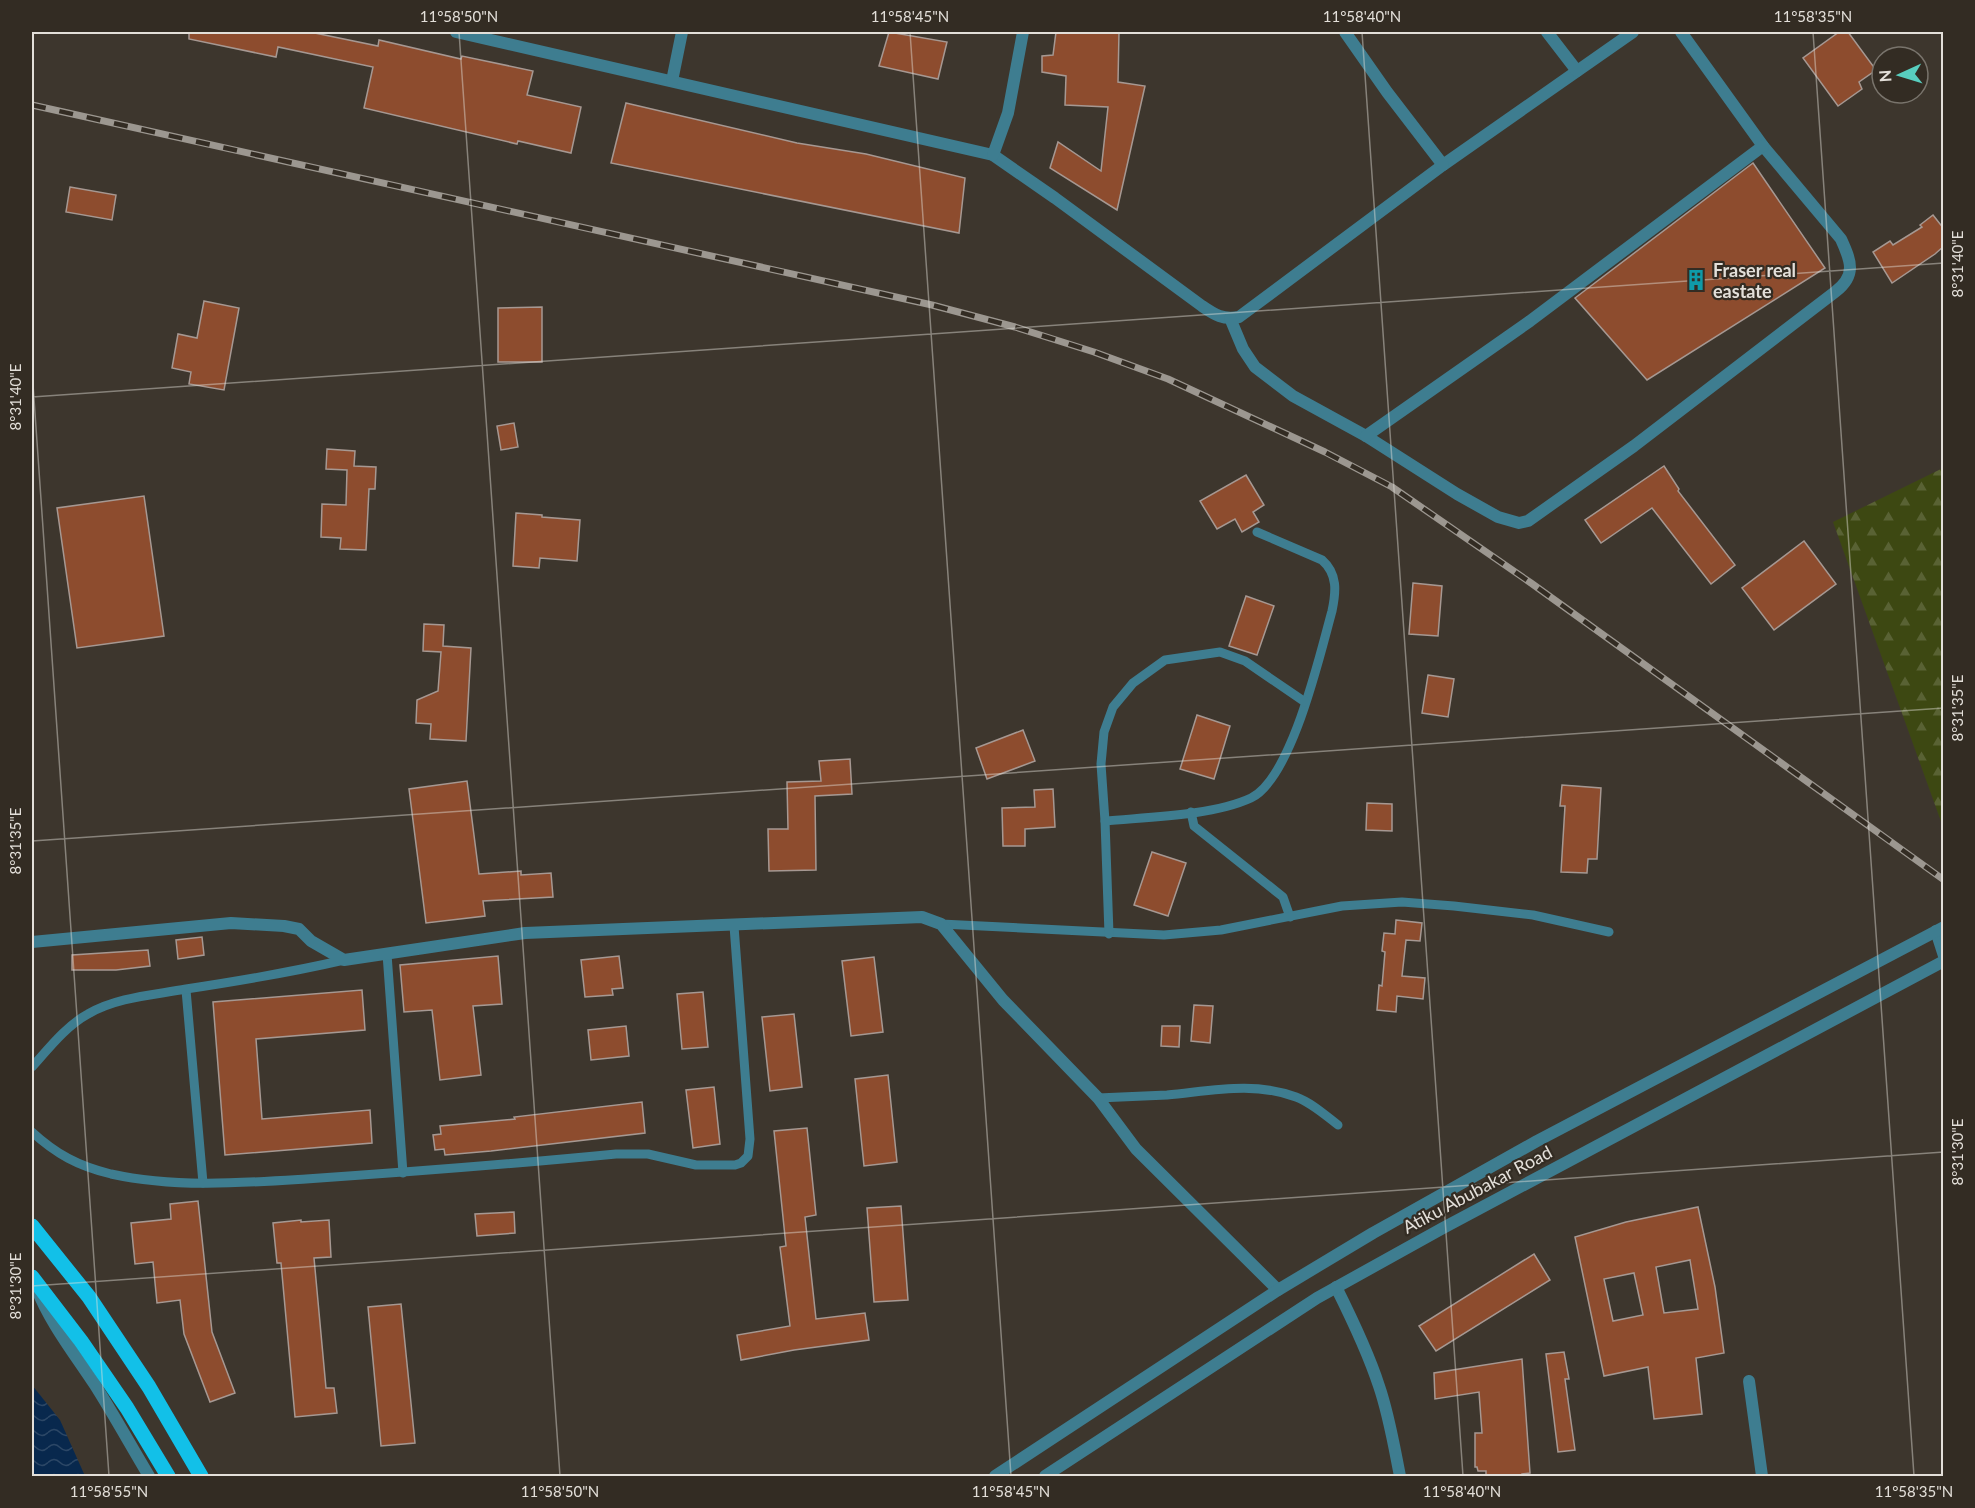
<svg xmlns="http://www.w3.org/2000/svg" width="1975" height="1508" viewBox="0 0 1975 1508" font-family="Lato,sans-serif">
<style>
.forest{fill:url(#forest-firs)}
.water{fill:url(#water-waves)}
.building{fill:#8d4c2e;stroke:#a69892;stroke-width:1.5;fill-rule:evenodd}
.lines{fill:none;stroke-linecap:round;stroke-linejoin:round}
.service{stroke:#3e7d90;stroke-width:9}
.minor{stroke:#3e7d90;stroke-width:12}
.tertiary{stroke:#3e7d90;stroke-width:12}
.primary{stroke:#12c0e8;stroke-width:15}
.rail-casing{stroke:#9c9790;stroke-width:7}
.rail{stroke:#332c23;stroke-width:4.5;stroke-dasharray:14;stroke-linecap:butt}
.ticks{fill:none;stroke:#e3dfd9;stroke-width:1.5;stroke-opacity:0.45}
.labels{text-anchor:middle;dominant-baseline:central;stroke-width:4.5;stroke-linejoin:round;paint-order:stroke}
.poi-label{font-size:18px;font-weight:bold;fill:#e3dfd9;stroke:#332c23;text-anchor:start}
.street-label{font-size:18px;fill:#e3dfd9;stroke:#332c23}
.neatline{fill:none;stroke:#e3dfd9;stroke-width:2}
.ticks-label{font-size:15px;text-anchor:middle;fill:#e3dfd9}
</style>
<defs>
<pattern id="forest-firs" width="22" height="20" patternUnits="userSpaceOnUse" patternTransform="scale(1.5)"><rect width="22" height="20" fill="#3d4812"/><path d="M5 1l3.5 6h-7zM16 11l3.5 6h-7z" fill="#596234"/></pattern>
<pattern id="water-waves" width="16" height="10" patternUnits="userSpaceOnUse" patternTransform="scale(1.5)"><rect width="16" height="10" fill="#08284d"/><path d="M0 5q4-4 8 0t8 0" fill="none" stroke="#2c4766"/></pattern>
</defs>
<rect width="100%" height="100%" fill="#3d362d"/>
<polygon class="forest" points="1943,468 1943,827 1833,522"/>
<polygon class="water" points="32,1385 60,1420 85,1476 32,1476"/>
<g class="building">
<polygon points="189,32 310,32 378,46 379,40 461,59 462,56 533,71 527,95 581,107 571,153 518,141 517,144 364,108 373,67 278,47 276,57 189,39"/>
<polygon points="889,32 947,42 938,79 879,66"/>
<polygon points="1056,32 1119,32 1118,82 1145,86 1117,210 1050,168 1058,142 1101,171 1108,107 1065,105 1066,76 1042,72 1042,56 1053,55"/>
<polygon points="1839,32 1848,32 1876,70 1859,82 1862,89 1838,106 1803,58"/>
<polygon points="626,103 797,143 866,154 965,178 959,233 611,163"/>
<polygon points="1753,163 1825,268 1647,380 1575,298"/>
<polygon points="70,187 116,195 112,220 66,212"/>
<polygon points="1933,215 1944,229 1944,246 1935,254 1892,283 1873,252 1890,241 1893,245 1922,227 1920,225"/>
<polygon points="204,301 239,308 224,390 189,384 191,372 172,368 178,334 197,338"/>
<polygon points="542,307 542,362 498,362 498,308"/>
<polygon points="514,423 518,447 501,450 497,426"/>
<polygon points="327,449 355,451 354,466 376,467 375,489 369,489 366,550 340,549 341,538 321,537 322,504 346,505 347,470 326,469"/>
<polygon points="1664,466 1679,489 1678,491 1735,565 1711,584 1652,508 1601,543 1585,520"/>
<polygon points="1246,475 1264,505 1253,512 1259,522 1242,532 1235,519 1217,529 1200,501"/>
<polygon points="144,496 164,636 77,648 57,508"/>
<polygon points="516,513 542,515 542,517 580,520 577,561 540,558 539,568 513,566"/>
<polygon points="1804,541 1836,584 1774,630 1742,588"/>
<polygon points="1413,583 1442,586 1438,636 1409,634"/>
<polygon points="1246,596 1274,606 1257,655 1229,646"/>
<polygon points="424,624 444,625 443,646 471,648 466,741 430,739 431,724 416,723 417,700 438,691 441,652 423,651"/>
<polygon points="1428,675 1454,679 1448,717 1422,713"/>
<polygon points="1197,715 1230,726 1214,779 1180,769"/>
<polygon points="1023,730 1035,761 987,779 976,748"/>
<polygon points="850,759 852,794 815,796 816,870 769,871 768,829 788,829 787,782 821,781 819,761"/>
<polygon points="467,781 479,874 521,871 521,875 551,873 553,897 483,901 485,916 426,923 409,789"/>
<polygon points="1562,785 1601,788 1597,859 1588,859 1587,873 1561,872 1565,806 1560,806"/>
<polygon points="1053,789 1055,827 1025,829 1025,846 1003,846 1002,808 1035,807 1034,790"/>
<polygon points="1367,803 1392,804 1392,831 1366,830"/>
<polygon points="1152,852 1186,863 1168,916 1134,905"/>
<polygon points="1396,920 1422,923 1420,941 1406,940 1402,976 1425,978 1423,999 1397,996 1396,1012 1377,1010 1379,985 1382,986 1385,952 1382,951 1384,933 1395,934"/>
<polygon points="202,937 204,955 178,959 176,940"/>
<polygon points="148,950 150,966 116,970 72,970 72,955"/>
<polygon points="498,956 502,1004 473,1006 481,1075 440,1080 432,1010 404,1012 400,965"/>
<polygon points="619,956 623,988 612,989 613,995 585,997 581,960"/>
<polygon points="874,957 883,1032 851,1036 842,961"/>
<polygon points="362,990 365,1030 256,1039 262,1119 370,1110 372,1143 225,1155 213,1002"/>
<polygon points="703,992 708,1047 682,1049 677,994"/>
<polygon points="1194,1005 1213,1006 1210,1043 1191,1041"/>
<polygon points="794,1014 802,1087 770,1091 762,1017"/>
<polygon points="626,1026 629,1056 591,1060 588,1030"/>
<polygon points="1162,1026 1180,1026 1179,1047 1161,1046"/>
<polygon points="888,1075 897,1162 864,1166 855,1079"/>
<polygon points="714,1087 720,1144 693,1148 686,1090"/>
<polygon points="642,1102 645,1133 491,1151 445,1155 444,1149 435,1150 433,1135 441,1134 440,1126 515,1119 514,1117"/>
<polygon points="807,1128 816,1215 805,1217 816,1319 865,1313 869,1340 794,1350 741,1360 737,1335 790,1326 780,1247 786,1246 774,1131"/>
<polygon points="198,1201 212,1332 235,1393 210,1402 184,1334 180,1300 157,1303 153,1262 135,1264 131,1223 171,1219 170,1204"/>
<polygon points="901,1206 908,1300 874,1302 867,1208"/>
<path d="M 1698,1207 L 1715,1287 L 1724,1353 L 1696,1358 L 1702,1414 L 1654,1419 L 1648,1367 L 1604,1376 L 1575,1237 L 1626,1222 ZM 1690,1260 L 1698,1309 L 1664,1313 L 1656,1267 ZM 1634,1273 L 1643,1315 L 1613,1321 L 1604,1279 Z"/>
<polygon points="514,1212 515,1233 477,1236 475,1214"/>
<polygon points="301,1220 301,1222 329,1220 331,1257 314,1258 326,1388 334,1388 337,1413 295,1417 281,1263 277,1263 273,1223"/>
<polygon points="1534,1254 1550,1280 1436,1351 1419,1326"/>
<polygon points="401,1304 415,1443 381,1446 368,1307"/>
<polygon points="1564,1352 1569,1379 1565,1379 1575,1450 1558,1452 1546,1354"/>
<polygon points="1522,1359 1530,1473 1522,1474 1522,1476 1486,1476 1486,1471 1478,1471 1477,1467 1475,1467 1475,1433 1482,1433 1479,1392 1435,1399 1434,1373"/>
</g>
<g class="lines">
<g class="service">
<polyline points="1191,812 1194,826 1283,897 1290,917"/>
<path d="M 1105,821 C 1148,817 1212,816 1251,798 C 1292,778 1320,654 1332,611 C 1336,592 1338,574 1322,560 L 1257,532"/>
<polyline points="941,924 1164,935 1221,930 1342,906 1402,902 1454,906 1533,915 1609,932"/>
<polyline points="1109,934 1105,821 1101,764 1104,732 1113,707 1133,683 1165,660 1220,652 1245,661 1305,702"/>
<polyline points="387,954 403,1173"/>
<polyline points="186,990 203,1183"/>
<path d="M 32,1067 C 49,1048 66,1026 88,1014 C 117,997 154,995 186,989 C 239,981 292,972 344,960"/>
<path d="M 1098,1098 C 1121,1097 1144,1096 1167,1095 C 1211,1091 1253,1081 1296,1097 C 1312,1103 1325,1115 1338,1125"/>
<path d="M 32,1132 C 56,1154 78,1166 111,1174 C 175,1188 242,1183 306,1179 C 410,1172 513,1164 616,1154 L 648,1154 L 696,1165 L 735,1165 L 741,1163 L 748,1156 L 750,1139 L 734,926"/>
</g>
<g class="minor">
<path d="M 456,32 L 993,155 L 1055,198 L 1202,306 C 1215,315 1223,320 1239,317 L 1443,165 L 1633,32"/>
<polyline points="1345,32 1387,92 1443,165"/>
<polyline points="1547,32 1577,71"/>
<polyline points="672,81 682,32"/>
<polyline points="993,155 1008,113 1023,32"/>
<path d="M 1230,318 L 1243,349 L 1255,367 L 1293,396 L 1366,436 L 1457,494 L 1498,517 L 1519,523 L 1528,521 L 1634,446 L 1835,292 C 1857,275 1851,261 1841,239 L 1763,146 L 1681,32"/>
<polyline points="1366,436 1530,321 1763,146"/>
<polyline points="1936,931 1944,956"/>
<polyline points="32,942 231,923 284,926 299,929 311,941 344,960 525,933 922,917 941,924 1003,1000 1098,1098 1136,1149 1278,1290"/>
<path d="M 36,1287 C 50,1323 74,1353 95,1385 C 114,1415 131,1446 149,1476"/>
<path d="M 1336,1287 C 1352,1319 1368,1352 1379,1386 C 1389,1415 1394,1446 1400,1476"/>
<polyline points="1749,1381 1762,1476"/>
</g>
<g class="tertiary">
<polyline points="995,1476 1278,1290 1373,1233 1537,1141 1944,927"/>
<polyline points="1045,1476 1317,1298 1443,1228 1944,961"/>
</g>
<g class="primary">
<polyline points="32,1226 89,1297 149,1387 201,1476"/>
<polyline points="32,1277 81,1341 127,1408 168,1476"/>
</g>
<defs>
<polyline id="rail" points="32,105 932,305 1015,327 1094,352 1168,379 1325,452 1392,487 1531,583 1944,880"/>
</defs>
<use href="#rail" class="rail-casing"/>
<use href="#rail" class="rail"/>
</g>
<path class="ticks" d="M 459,32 L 560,1476M 910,32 L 1011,1476M 1362,32 L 1463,1476M 1813,32 L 1914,1476M 32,370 L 109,1476M 32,397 L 1944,263M 32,841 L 1944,708M 32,1286 L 1944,1152"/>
<defs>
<symbol id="building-bare" viewBox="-9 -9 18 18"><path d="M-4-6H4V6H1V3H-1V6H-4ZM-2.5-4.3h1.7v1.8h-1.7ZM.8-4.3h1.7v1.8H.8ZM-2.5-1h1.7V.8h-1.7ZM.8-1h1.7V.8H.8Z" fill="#0f9aa8" stroke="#332c23" stroke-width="2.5" paint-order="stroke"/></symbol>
</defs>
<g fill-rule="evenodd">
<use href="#building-bare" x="1681" y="265" width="30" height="30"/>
</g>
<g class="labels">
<g class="poi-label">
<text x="1713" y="270">Fraser real<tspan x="1713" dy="21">eastate</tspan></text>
</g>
<g class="street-label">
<text transform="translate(1477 1189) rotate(-28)">Atiku Abubakar Road</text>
</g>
</g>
<rect width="1975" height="1508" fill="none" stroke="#332c23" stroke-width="66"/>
<g transform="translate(1900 75) rotate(266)"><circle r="28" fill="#332c23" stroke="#79746c" stroke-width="1.5"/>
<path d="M0-4.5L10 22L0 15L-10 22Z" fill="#58cebf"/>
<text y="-9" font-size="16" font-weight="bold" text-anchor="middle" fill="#e3dfd9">N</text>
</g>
<rect x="33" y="33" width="1909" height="1442" class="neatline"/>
<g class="ticks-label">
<text x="459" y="22">11°58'50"N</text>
<text x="910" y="22">11°58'45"N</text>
<text x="1362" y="22">11°58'40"N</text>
<text x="1813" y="22">11°58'35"N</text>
<text transform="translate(1958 264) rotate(-90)" y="5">8°31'40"E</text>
<text transform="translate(16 397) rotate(-90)" y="5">8°31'40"E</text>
<text transform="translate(1958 708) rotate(-90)" y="5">8°31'35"E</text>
<text transform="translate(16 841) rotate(-90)" y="5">8°31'35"E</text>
<text transform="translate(1958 1152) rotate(-90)" y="5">8°31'30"E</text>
<text transform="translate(16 1286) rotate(-90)" y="5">8°31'30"E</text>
<text x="109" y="1497">11°58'55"N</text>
<text x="560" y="1497">11°58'50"N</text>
<text x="1011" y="1497">11°58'45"N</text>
<text x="1462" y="1497">11°58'40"N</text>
<text x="1914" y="1497">11°58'35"N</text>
</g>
</svg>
